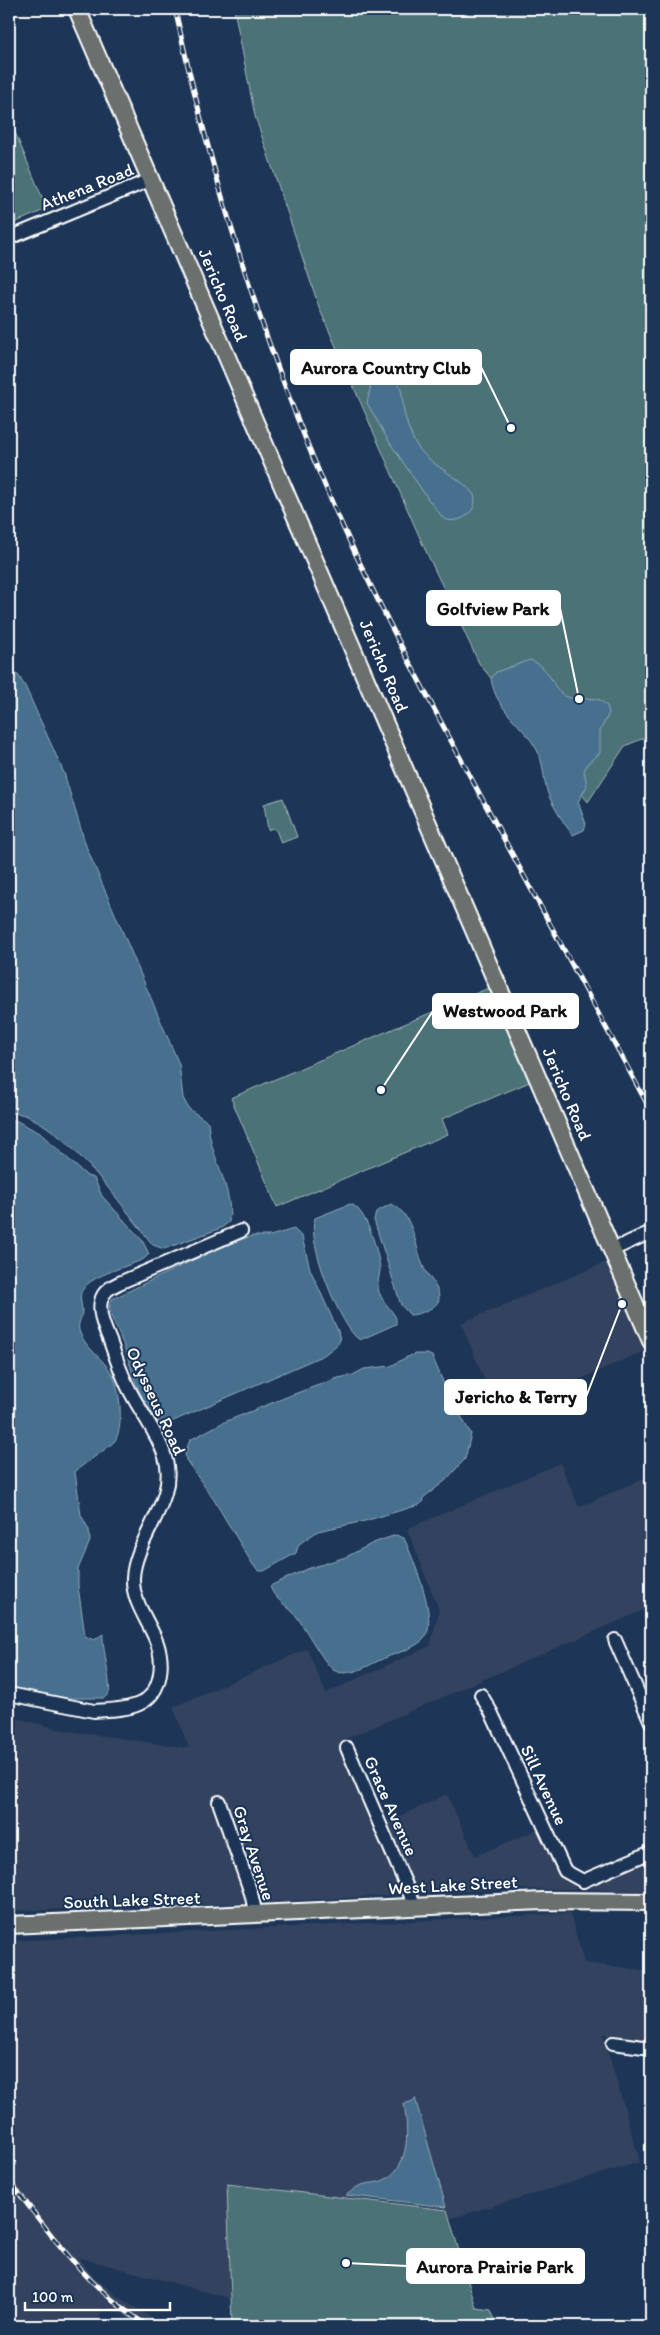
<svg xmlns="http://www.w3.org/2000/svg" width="660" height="2335" viewBox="0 0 660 2335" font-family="Itim,sans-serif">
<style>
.built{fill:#33435e}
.green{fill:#4b7276;stroke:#a5b8ba}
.water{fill:#476f8f;stroke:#91a9bc}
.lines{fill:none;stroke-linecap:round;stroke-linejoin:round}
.minor-casing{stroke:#fff;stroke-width:16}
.major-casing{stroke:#fff;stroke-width:20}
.minor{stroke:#1d3557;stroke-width:12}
.major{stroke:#6b706d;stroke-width:16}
.rail-casing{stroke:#fff;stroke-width:5}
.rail{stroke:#1d3557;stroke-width:3;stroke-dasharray:9;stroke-linecap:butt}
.labels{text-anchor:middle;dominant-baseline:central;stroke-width:4;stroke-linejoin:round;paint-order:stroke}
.street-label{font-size:18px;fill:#fff;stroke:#1d3557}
.leader{fill:none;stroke:#fff;stroke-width:2}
.callout-dot{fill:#fff;stroke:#1d3557;stroke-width:2}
.callout{fill:#fff;stroke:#fff;stroke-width:2}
.callout-label{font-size:19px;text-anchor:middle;font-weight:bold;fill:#111}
</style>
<rect width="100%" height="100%" fill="#1d3557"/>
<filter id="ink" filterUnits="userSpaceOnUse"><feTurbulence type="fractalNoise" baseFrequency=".02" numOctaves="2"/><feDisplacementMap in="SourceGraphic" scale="10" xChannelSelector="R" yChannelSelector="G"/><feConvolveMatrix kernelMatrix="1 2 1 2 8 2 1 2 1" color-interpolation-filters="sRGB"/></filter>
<g filter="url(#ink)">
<g class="built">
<polygon points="609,1261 646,1350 499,1415 461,1323"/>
<polygon points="560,1463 579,1507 651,1475 651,1607 346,1739 384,1824 447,1794 475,1856 548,1825 576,1889 487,1890 253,1903 9,1911 9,1716 62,1730 189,1748 173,1707 307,1649 326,1693 430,1646 439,1610 407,1529"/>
<polygon points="651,1857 651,1892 590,1889 594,1881"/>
<polygon points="570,1913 584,1963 651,1971 651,2040 603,2034 640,2162 449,2219 446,2210 233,2299 77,2257 95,2278 116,2295 164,2326 140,2326 122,2314 103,2308 96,2326 9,2326 9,1941"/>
</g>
<g class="green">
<polygon points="234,9 651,9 651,735 625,746 588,802 479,663 423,545 320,310 255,116"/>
<polygon points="9,118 47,209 9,225"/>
<polygon points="283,798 297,837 281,843 276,830 272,828 268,830 264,804"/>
<polygon points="491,987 532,1081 442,1119 448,1134 277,1207 231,1098"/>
<polygon points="227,2184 447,2210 476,2308 491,2310 497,2326 232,2326"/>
</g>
<g class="water">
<path d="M 385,374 C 404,378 402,398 404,412 C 406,422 410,432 414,441 C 429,468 458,473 474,495 C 479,512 460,525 444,519 L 428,499 L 388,440 L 367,403 L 371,384 Z"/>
<path d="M 530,660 C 554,669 550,688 565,696 C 576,702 589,696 600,700 L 607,706 L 609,713 L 600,731 L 600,753 L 588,763 L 584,771 L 587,786 L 578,802 L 586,824 L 584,830 L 573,835 C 566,827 550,802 547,791 C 543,777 544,764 537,750 C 523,724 496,711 491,679 L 496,672 Z"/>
<path d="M 9,671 L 18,675 L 25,686 L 64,773 L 86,846 L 179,1064 L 183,1098 L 189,1109 L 208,1122 C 209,1131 210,1141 213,1149 C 220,1172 233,1197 229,1222 L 221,1228 L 164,1249 L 153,1245 C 126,1211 55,1109 9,1113 Z"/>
<path d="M 15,1120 L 40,1133 L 87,1176 L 94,1178 L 102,1196 L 142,1240 L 149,1254 L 144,1259 C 129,1266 92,1275 83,1289 C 78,1296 82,1303 82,1311 C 82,1319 76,1324 80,1333 C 86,1348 102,1358 111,1372 C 120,1386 124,1423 116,1439 C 113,1446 85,1462 75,1472 L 81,1515 L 89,1530 L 90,1541 L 78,1569 L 78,1586 L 85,1636 L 94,1640 L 103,1634 C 102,1646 112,1687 109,1693 C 108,1695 106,1696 104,1698 L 65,1698 L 9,1689 L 9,1121 Z"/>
<path d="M 350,1204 C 366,1207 379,1254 380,1269 C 380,1275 377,1282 378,1288 C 380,1300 391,1308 396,1318 L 396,1324 L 360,1340 C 341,1330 305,1238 315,1218 Z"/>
<path d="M 391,1204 C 414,1213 415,1248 424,1268 C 428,1277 440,1288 439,1299 C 438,1308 418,1315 410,1315 L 401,1305 L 374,1220 L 376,1212 Z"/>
<path d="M 294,1229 L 302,1237 L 310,1269 L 338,1331 L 340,1340 L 338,1344 L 324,1355 L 171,1422 L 159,1423 C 139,1407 131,1362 121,1339 C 118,1329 111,1321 110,1310 C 109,1306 110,1303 112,1299 L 210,1252 L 243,1239 L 252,1236 L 270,1236 Z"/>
<polygon points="415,1354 427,1354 432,1356 448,1393 471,1434 465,1459 445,1481 423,1498 424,1501 419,1505 365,1521 318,1531 299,1544 296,1553 264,1571 259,1571 253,1565 214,1500 186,1460 185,1453 190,1440 222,1423 294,1394 338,1378 353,1375 364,1369 391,1366 405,1358"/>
<path d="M 396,1535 L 404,1538 C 412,1557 441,1622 423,1640 C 412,1650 392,1654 378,1661 C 366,1667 348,1677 335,1671 C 326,1667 305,1628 297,1617 C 290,1607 273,1599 270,1586 L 307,1569 L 346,1557 L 373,1543 Z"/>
<path d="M 415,2098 L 446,2207 L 346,2195 C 351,2192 355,2188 359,2186 C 367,2182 378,2184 386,2179 C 411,2164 408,2128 404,2104 L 413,2101 Z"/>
</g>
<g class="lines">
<defs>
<g id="minor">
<polyline points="9,238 152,179"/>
<polyline points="612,1250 651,1232"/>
<polyline points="615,1640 651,1722"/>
<path d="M 9,1694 L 94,1711 C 108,1710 126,1710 139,1704 C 163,1693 165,1660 155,1638 C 147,1619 132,1600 133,1578 C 135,1537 179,1500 165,1457 C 158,1434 142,1414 131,1393 C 122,1377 116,1358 110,1341 C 105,1329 98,1314 101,1301 C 103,1291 111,1287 119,1283 L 241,1231"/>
<polyline points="481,1695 491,1712 565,1871 583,1881"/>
<polyline points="347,1748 415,1906"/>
<polyline points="219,1802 251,1893 256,1915"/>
<polyline points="583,1881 651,1852"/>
<polyline points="613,2043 651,2048"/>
</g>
<g id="major">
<polyline points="77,9 651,1341"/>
<polyline points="9,1925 543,1901 651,1902"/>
</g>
</defs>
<use href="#minor" class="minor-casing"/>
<use href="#major" class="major-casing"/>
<use href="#minor" class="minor"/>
<use href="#major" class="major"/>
<defs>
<g id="rail">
<path d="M 175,9 C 213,186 268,361 343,527 C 386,621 435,711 484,802 C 540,905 596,1008 651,1111"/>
<path d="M 9,2180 C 50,2234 89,2290 148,2326"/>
</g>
</defs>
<use href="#rail" class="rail-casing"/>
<use href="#rail" class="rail"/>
</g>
</g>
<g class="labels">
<g class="street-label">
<text transform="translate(87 187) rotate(-22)">Athena Road</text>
<text transform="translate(223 295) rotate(67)">Jericho Road</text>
<text transform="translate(384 666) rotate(67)">Jericho Road</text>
<text transform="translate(567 1094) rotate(67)">Jericho Road</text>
<text transform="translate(156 1401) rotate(65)">Odysseus Road</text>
<text transform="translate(544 1785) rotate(65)">Sill Avenue</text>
<text transform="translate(391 1806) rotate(66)">Grace Avenue</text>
<text transform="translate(254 1853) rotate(72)">Gray Avenue</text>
<text transform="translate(453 1885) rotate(-3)">West Lake Street</text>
<text transform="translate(132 1900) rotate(-2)">South Lake Street</text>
</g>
</g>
<path class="leader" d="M511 428L481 367M579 699L560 608M381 1090L433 1011M622 1304L586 1397M346 2263L407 2266"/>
<g class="callout-dot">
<circle cx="511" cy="428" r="5"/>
<circle cx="579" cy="699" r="5"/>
<circle cx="381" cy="1090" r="5"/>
<circle cx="622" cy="1304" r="5"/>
<circle cx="346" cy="2263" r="5"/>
</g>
<g class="callout">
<rect x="291" y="350" width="190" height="34" rx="5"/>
<rect x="427" y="591" width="133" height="34" rx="5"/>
<rect x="433" y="994" width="145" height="34" rx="5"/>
<rect x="445" y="1380" width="141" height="34" rx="5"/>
<rect x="407" y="2249" width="177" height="34" rx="5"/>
</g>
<g class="callout-label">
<text x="386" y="374">Aurora Country Club</text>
<text x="493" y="615">Golfview Park</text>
<text x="505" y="1017">Westwood Park</text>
<text x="516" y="1403">Jericho &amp; Terry</text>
<text x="495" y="2273">Aurora Prairie Park</text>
</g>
<rect width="660" height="2335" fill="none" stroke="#1d3557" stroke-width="30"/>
<rect x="15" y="15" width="630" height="2305" fill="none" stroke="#fff" stroke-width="2" filter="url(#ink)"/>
<path d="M25 2302v8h145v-8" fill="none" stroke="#ffffff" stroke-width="2.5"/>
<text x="32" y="2302" font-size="15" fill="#ffffff" stroke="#1d3557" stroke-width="4" paint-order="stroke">100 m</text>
</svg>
